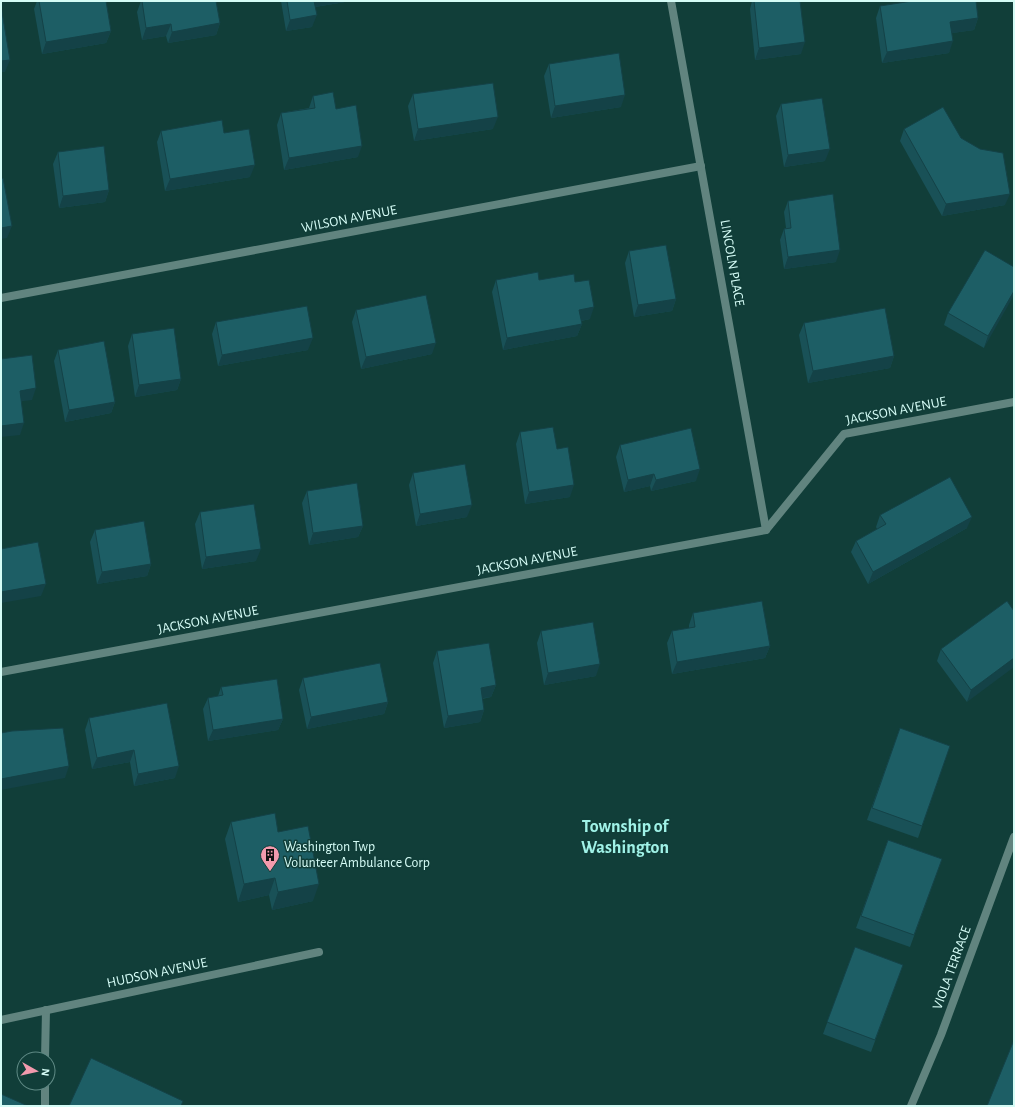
<svg xmlns="http://www.w3.org/2000/svg" width="1015" height="1107" viewBox="0 0 1015 1107" font-family="'Alegreya Sans',sans-serif">
<style>
.lines{fill:none;stroke-linecap:round;stroke-linejoin:round}
.lane{stroke:#61847f;stroke-width:8}
.street{stroke:#61847f;stroke-width:8}
.wall{fill:#195157}
.shaded-wall{fill:#144247}
.building{fill:#1d5e65;stroke:#144247}
.labels{text-anchor:middle;dominant-baseline:central;stroke-width:3;stroke-linejoin:round;paint-order:stroke}
.street-label{font-size:14px;fill:#d5fcf6;stroke:#113e39}
.poi-label{font-size:14px;fill:#d5fcf6;stroke:#113e39;text-anchor:start}
.district-label{font-size:18px;font-weight:bold;fill:#a0f2e7;stroke:#113e39}
</style>
<rect width="100%" height="100%" fill="#113e39"/>
<g class="lines">
<g class="lane">
<polyline points="45,1059 46,1010"/>
<polyline points="45,1106 45,1083"/>
</g>
<g class="street">
<polyline points="671,1 766,530"/>
<polyline points="1,298 701,166"/>
<polyline points="1,672 766,530 844,434 1014,402"/>
<polyline points="1,1020 319,952"/>
<polyline points="911,1106 941,1035 1014,837"/>
</g>
</g>
<g class="wall">
<polygon points="37,1 106,1 111,31 106,43 42,54 34,9"/>
<polygon points="141,1 216,1 220,23 216,35 168,43 166,36 142,40 137,12"/>
<polygon points="281,1 351,1 315,7 312,27 286,31"/>
<polygon points="752,1 800,1 801,54 755,60 750,9"/>
<polygon points="880,6 978,18 974,30 952,33 949,53 882,63 876,18"/>
<polygon points="549,64 621,107 551,118 544,76"/>
<polygon points="413,94 493,129 414,141 408,106"/>
<polygon points="313,96 336,109 358,157 284,170 277,125 281,113 309,108"/>
<polygon points="781,104 825,161 784,167 776,116"/>
<polygon points="904,129 961,138 1005,205 942,216 900,141"/>
<polygon points="161,131 224,133 250,177 165,191 157,142"/>
<polygon points="58,152 109,190 105,202 59,208 53,164"/>
<polygon points="788,201 836,262 784,269 780,240 784,229 786,228 784,212"/>
<polygon points="629,251 676,299 672,311 634,317 625,263"/>
<polygon points="1014,267 984,348 944,325 948,313"/>
<polygon points="496,280 539,280 575,282 590,319 581,321 582,324 577,336 503,350 492,292"/>
<polygon points="356,310 432,354 361,369 352,322"/>
<polygon points="216,322 308,350 218,366 212,334"/>
<polygon points="804,323 894,356 890,368 808,383 799,335"/>
<polygon points="132,334 181,379 177,390 135,397 128,346"/>
<polygon points="58,350 115,402 111,413 65,422 54,361"/>
<polygon points="520,432 557,449 570,497 525,504 516,444"/>
<polygon points="620,445 696,481 651,491 650,486 624,492 616,457"/>
<polygon points="413,473 467,517 416,526 409,485"/>
<polygon points="307,491 363,526 358,537 309,545 302,503"/>
<polygon points="200,512 256,561 202,569 195,524"/>
<polygon points="880,515 967,528 868,584 851,552 856,541 877,529 876,527"/>
<polygon points="95,530 151,564 147,576 97,584 90,542"/>
<polygon points="1014,611 967,702 937,661 941,649"/>
<polygon points="693,613 770,646 765,658 672,674 667,643 672,631 689,628 689,625"/>
<polygon points="541,631 596,676 544,685 537,643"/>
<polygon points="437,651 496,685 491,697 482,699 484,710 480,722 444,728 433,663"/>
<polygon points="303,678 388,702 384,714 307,729 299,690"/>
<polygon points="221,687 283,719 278,730 208,741 203,709 208,698 218,696"/>
<polygon points="89,718 175,778 134,786 130,762 92,769 85,730"/>
<polygon points="900,728 950,746 918,838 867,820"/>
<polygon points="231,822 278,832 313,901 272,910 269,895 238,902 225,839"/>
<polygon points="888,840 942,859 910,947 856,928"/>
<polygon points="855,947 903,965 871,1052 823,1034"/>
</g>
<g class="shaded-wall">
<polygon points="312,1 351,1 309,8"/>
<polygon points="317,15 312,27 286,31 290,20"/>
<polygon points="978,18 974,30 946,34 950,22"/>
<polygon points="220,23 216,35 168,43 172,32"/>
<polygon points="171,24 166,36 142,40 146,28"/>
<polygon points="111,31 106,43 42,54 46,42"/>
<polygon points="953,41 949,53 882,63 887,52"/>
<polygon points="805,42 801,54 755,60 759,48"/>
<polygon points="10,60 5,72 1,72 1,61"/>
<polygon points="625,95 621,107 551,118 555,106"/>
<polygon points="498,117 493,129 414,141 418,129"/>
<polygon points="362,146 358,157 284,170 289,158"/>
<polygon points="830,149 825,161 784,167 788,155"/>
<polygon points="255,165 250,177 165,191 170,179"/>
<polygon points="109,190 105,202 59,208 63,196"/>
<polygon points="1010,194 1005,205 942,216 946,204"/>
<polygon points="12,226 7,238 1,239 1,228"/>
<polygon points="840,250 836,262 784,269 788,257"/>
<polygon points="1014,291 1014,295 984,348 988,336"/>
<polygon points="676,299 672,311 634,317 638,305"/>
<polygon points="594,307 590,319 575,322 579,310"/>
<polygon points="582,324 577,336 503,350 507,338"/>
<polygon points="313,338 308,350 218,366 222,355"/>
<polygon points="436,343 432,354 361,369 366,357"/>
<polygon points="894,356 890,368 808,383 813,371"/>
<polygon points="181,379 177,390 135,397 139,385"/>
<polygon points="36,388 32,400 16,402 20,391"/>
<polygon points="115,402 111,413 65,422 69,410"/>
<polygon points="24,423 20,435 1,437 1,426"/>
<polygon points="700,469 696,481 651,491 656,480"/>
<polygon points="654,474 650,486 624,492 628,480"/>
<polygon points="574,485 570,497 525,504 529,492"/>
<polygon points="472,505 467,517 416,526 420,514"/>
<polygon points="972,517 967,528 868,584 873,572"/>
<polygon points="363,526 358,537 309,545 313,533"/>
<polygon points="261,549 256,561 202,569 206,557"/>
<polygon points="151,564 147,576 97,584 102,572"/>
<polygon points="46,584 41,596 1,603 1,592"/>
<polygon points="770,646 765,658 672,674 677,662"/>
<polygon points="1014,658 1014,667 967,702 971,690"/>
<polygon points="600,664 596,676 544,685 548,673"/>
<polygon points="496,685 491,697 476,699 481,688"/>
<polygon points="388,702 384,714 307,729 311,717"/>
<polygon points="484,710 480,722 444,728 448,716"/>
<polygon points="283,719 278,730 208,741 213,730"/>
<polygon points="134,750 130,762 92,769 97,758"/>
<polygon points="69,766 65,778 1,790 1,779"/>
<polygon points="179,766 175,778 134,786 138,774"/>
<polygon points="275,878 269,895 238,902 244,884"/>
<polygon points="319,884 313,901 272,910 278,892"/>
</g>
<g class="building">
<polygon points="39,1 106,1 111,31 46,42"/>
<polygon points="142,1 216,1 220,23 172,32 171,24 146,28"/>
<polygon points="287,1 314,1 317,15 290,20"/>
<polygon points="754,1 800,1 805,42 759,48"/>
<polygon points="912,1 976,1 978,18 950,22 953,41 887,52 880,6"/>
<polygon points="1,6 10,60 1,61"/>
<polygon points="619,53 625,95 555,106 549,64"/>
<polygon points="493,83 498,117 418,129 413,94"/>
<polygon points="333,92 336,109 356,105 362,146 289,158 281,113 315,108 313,96"/>
<polygon points="822,98 830,149 788,155 781,104"/>
<polygon points="943,107 961,138 980,149 1003,153 1010,194 946,204 904,129"/>
<polygon points="222,120 224,133 249,129 255,165 170,179 161,131"/>
<polygon points="104,146 109,190 63,196 58,152"/>
<polygon points="3,178 12,226 1,228 1,179"/>
<polygon points="833,194 840,250 788,257 784,229 791,228 788,201"/>
<polygon points="666,245 676,299 638,305 629,251"/>
<polygon points="985,250 1014,267 1014,291 988,336 948,313"/>
<polygon points="538,272 539,280 574,274 575,282 589,280 594,307 579,310 582,324 507,338 496,280"/>
<polygon points="426,295 436,343 366,357 356,310"/>
<polygon points="307,306 313,338 222,355 216,322"/>
<polygon points="885,308 894,356 813,371 804,323"/>
<polygon points="174,328 181,379 139,385 132,334"/>
<polygon points="104,341 115,402 69,410 58,350"/>
<polygon points="32,355 36,388 20,391 24,423 1,426 1,359"/>
<polygon points="553,427 557,449 568,447 574,485 529,492 520,432"/>
<polygon points="691,428 700,469 656,480 654,474 628,480 620,445"/>
<polygon points="465,464 472,505 420,514 413,473"/>
<polygon points="950,477 972,517 873,572 856,541 886,524 880,515"/>
<polygon points="357,483 363,526 313,533 307,491"/>
<polygon points="254,504 261,549 206,557 200,512"/>
<polygon points="144,521 151,564 102,572 95,530"/>
<polygon points="38,542 46,584 1,592 1,549"/>
<polygon points="762,601 770,646 677,662 672,631 695,627 693,613"/>
<polygon points="1007,601 1014,611 1014,658 971,690 941,649"/>
<polygon points="593,622 600,664 548,673 541,631"/>
<polygon points="489,643 496,685 481,688 484,710 448,716 437,651"/>
<polygon points="380,663 388,702 311,717 303,678"/>
<polygon points="277,679 283,719 213,730 208,698 223,695 221,687"/>
<polygon points="167,703 179,766 138,774 134,750 97,758 89,718"/>
<polygon points="63,728 69,766 1,779 1,733 12,731"/>
<polygon points="900,728 950,746 922,826 872,808"/>
<polygon points="275,813 278,832 308,826 319,884 278,892 275,878 244,884 231,822"/>
<polygon points="888,840 942,859 914,935 861,916"/>
<polygon points="855,947 903,965 875,1040 827,1022"/>
<polygon points="1014,1040 1014,1106 987,1106"/>
<polygon points="91,1058 183,1101 181,1106 69,1106"/>
<polygon points="1,1094 28,1106 1,1106"/>
</g>
<defs>
<symbol id="building-pin" viewBox="-11 -11 22 30"><path d="M0 17L-7.5 6A9.5 9.5 0 1 1 7.5 6Z" fill="#f29aad" stroke="#113e39"/><path d="M-4-6H4V6H1V3H-1V6H-4ZM-2.5-4.3h1.7v1.8h-1.7ZM.8-4.3h1.7v1.8H.8ZM-2.5-1h1.7V.8h-1.7ZM.8-1h1.7V.8H.8Z" fill="#111"/></symbol>
</defs>
<g fill-rule="evenodd">
<use href="#building-pin" x="259" y="844" width="22" height="30"/>
</g>
<g class="labels">
<g class="street-label">
<text transform="translate(349 219) rotate(-11)">WILSON AVENUE</text>
<text transform="translate(732 263) rotate(80)">LINCOLN PLACE</text>
<text transform="translate(896 411) rotate(-11)">JACKSON AVENUE</text>
<text transform="translate(527 561) rotate(-11)">JACKSON AVENUE</text>
<text transform="translate(208 620) rotate(-11)">JACKSON AVENUE</text>
<text transform="translate(952 968) rotate(-70)">VIOLA TERRACE</text>
<text transform="translate(157 973) rotate(-12)">HUDSON AVENUE</text>
</g>
<g class="poi-label">
<text x="284" y="847">Washington Twp<tspan x="284" dy="16">Volunteer Ambulance Corp</tspan></text>
</g>
<g class="district-label">
<text x="625" y="827">Township of<tspan x="625" dy="21">Washington</tspan></text>
</g>
</g>
<rect width="1015" height="1107" fill="none" stroke="#d5fcf6" stroke-width="4"/>
<g transform="translate(36 1071) rotate(98)"><circle r="19" fill="#113e39" stroke="#5f8a85"/>
<path d="M0-3L7 15L0 10L-7 15Z" fill="#f29aad"/>
<text y="-6" font-size="11" font-weight="bold" text-anchor="middle" fill="#d5fcf6">N</text>
</g>
</svg>
